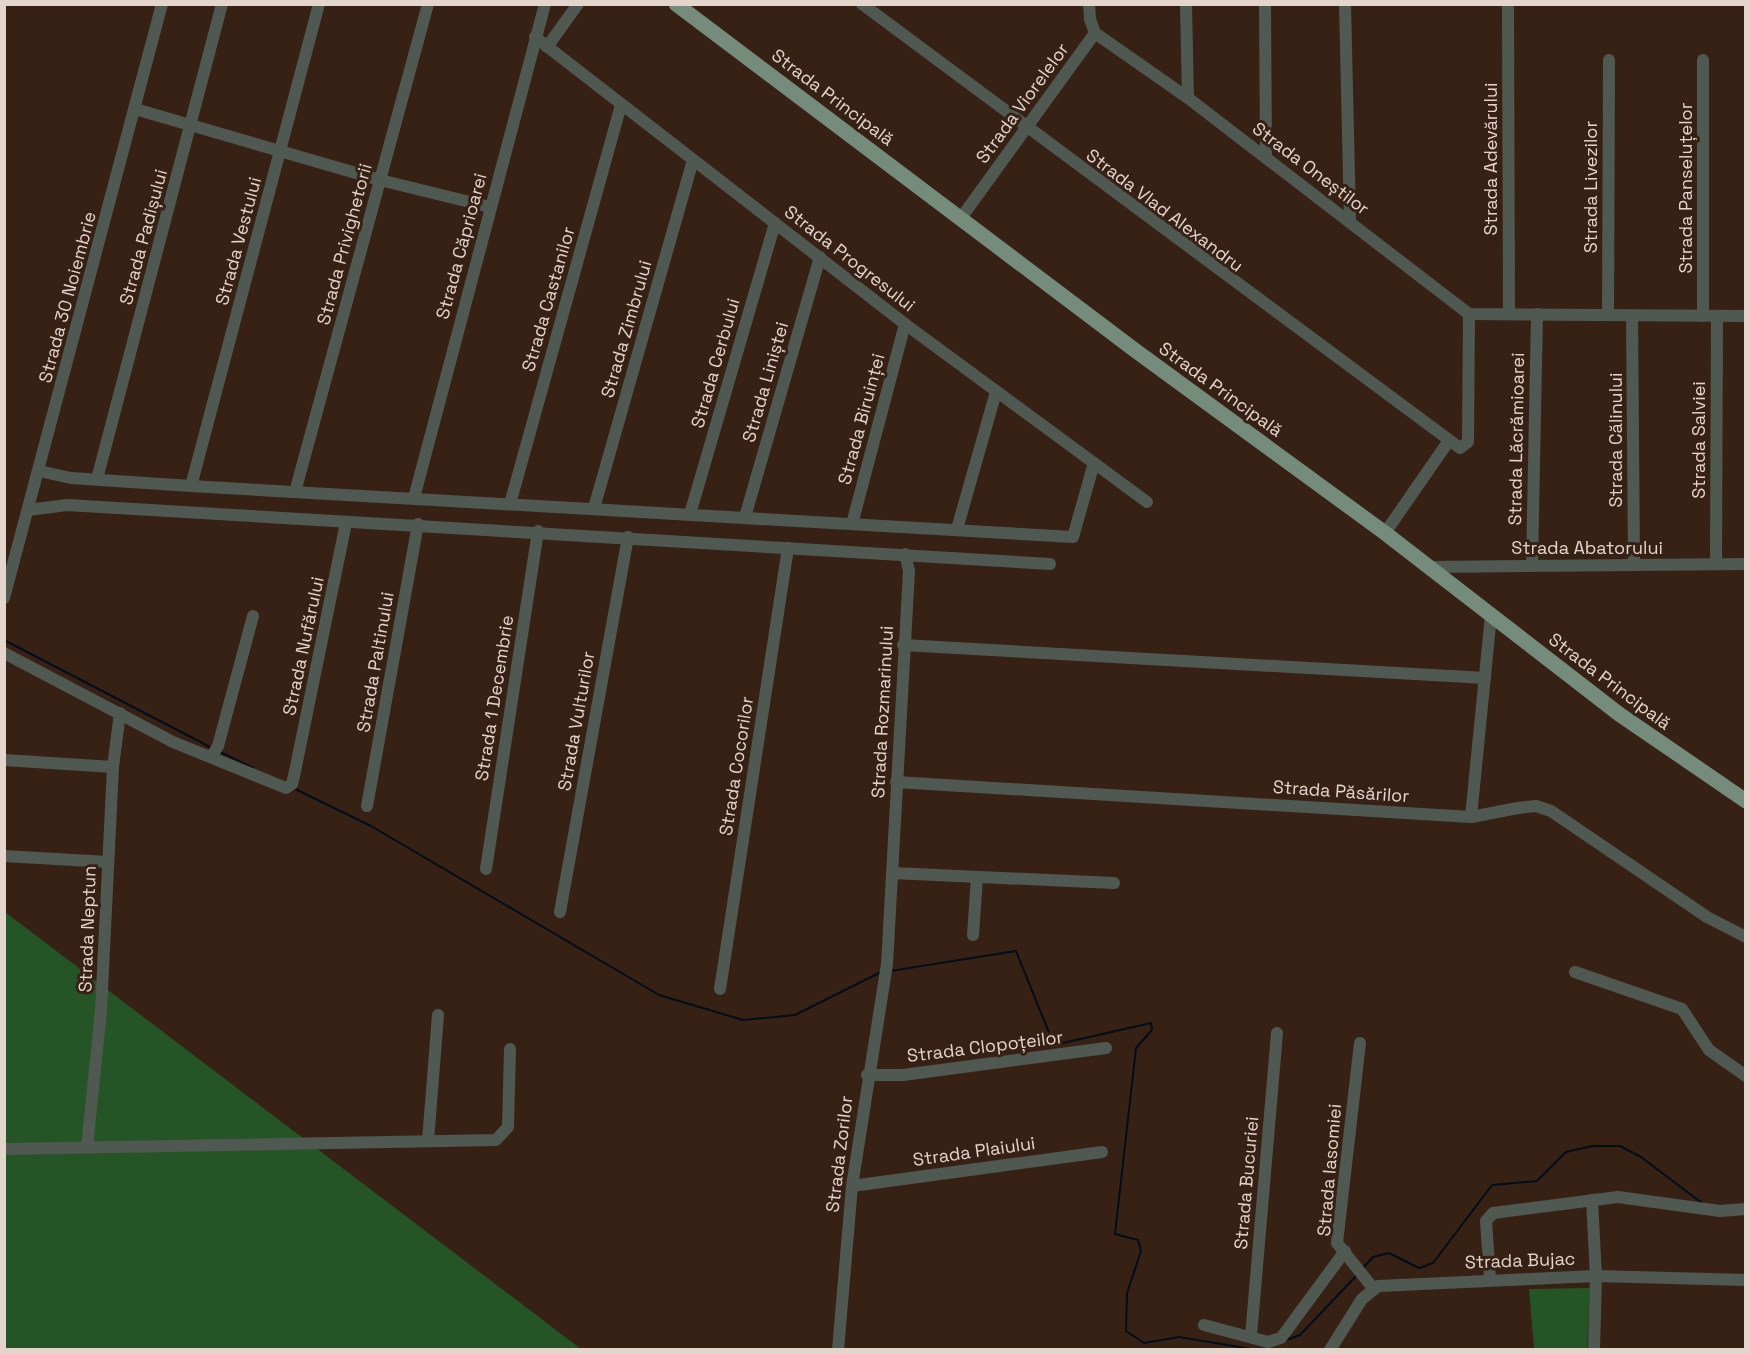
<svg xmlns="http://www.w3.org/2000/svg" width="1750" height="1354" viewBox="0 0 1750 1354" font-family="'Space Grotesk',sans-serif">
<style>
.green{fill:#255426}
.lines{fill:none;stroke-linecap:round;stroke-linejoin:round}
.stream{stroke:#000e1b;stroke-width:2}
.minor{stroke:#4f5952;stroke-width:12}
.major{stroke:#758b7b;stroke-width:15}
.labels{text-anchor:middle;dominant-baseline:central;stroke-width:6;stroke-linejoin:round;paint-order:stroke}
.street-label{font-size:18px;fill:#e3d4cc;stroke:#372115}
</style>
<rect width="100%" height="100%" fill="#372115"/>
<g class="green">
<polygon points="5,912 581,1349 5,1349"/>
<polygon points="1590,1288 1587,1349 1534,1349 1529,1289"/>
</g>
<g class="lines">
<g class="stream">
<polyline points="4,640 212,748"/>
<polyline points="220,752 253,768"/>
<polyline points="293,788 371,826 659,995 743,1020 795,1015 881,972"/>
<polyline points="890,971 1016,951 1054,1045 1151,1023 1152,1030 1136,1048 1115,1234 1138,1240 1141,1251 1127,1293 1126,1331 1144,1343 1179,1337 1257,1350"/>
<polyline points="1362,1269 1373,1257 1389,1253 1419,1268 1433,1263 1492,1185 1537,1181 1566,1152 1592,1146 1620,1146 1641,1157 1702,1203"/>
<polyline points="1286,1340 1300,1335 1356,1276"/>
</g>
<g class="minor">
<polyline points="862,4 1460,448 1468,442 1469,314"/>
<polyline points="1186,4 1188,98"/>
<polyline points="1265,4 1266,157"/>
<polyline points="1345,4 1350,220"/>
<polyline points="1508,4 1509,314"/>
<polyline points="1095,33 1188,98 1469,314 1746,316"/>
<polyline points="535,37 905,324 1147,502"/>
<polyline points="547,47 578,4"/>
<polyline points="1703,60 1703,316"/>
<polyline points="135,109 380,180 490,207"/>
<polyline points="961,218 1095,33 1090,19 1089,4"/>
<polyline points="1608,315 1609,60"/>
<polyline points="1632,315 1634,565"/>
<polyline points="39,471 71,478 191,486 1073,537 1094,463"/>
<polyline points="97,479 222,4"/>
<polyline points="191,486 319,4"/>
<polyline points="295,492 428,4"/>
<polyline points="414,498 545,4"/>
<polyline points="510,504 621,105"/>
<polyline points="594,508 693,160"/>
<polyline points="28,510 67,505 1050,564"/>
<polyline points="690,514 775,223"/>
<polyline points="745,517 820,257"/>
<polyline points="852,524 905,324"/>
<polyline points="957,529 996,392"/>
<polyline points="1385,533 1448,442"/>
<polyline points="1716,564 1717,316"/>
<polyline points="1532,565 1537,314"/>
<polyline points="1428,567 1746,564"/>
<polyline points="4,598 162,4"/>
<polyline points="903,645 1485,678"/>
<polyline points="4,653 173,742 286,788 292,784 294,776 346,523"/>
<polyline points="212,756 218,746 253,616"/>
<polyline points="4,760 113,767"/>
<polyline points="896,782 1471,817 1518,808 1536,806 1551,811 1707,917 1746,937"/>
<polyline points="367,806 418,524"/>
<polyline points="1471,817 1491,615"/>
<polyline points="4,856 108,862"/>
<polyline points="486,869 538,531"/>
<polyline points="892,873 1114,883"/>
<polyline points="560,912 628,537"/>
<polyline points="973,935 977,877"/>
<polyline points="1575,972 1682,1009 1709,1050 1746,1076"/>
<polyline points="720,989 788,548"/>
<polyline points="1360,1043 1337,1243 1373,1288"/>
<polyline points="867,1075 903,1075 1106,1048"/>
<polyline points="428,1141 438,1015"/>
<polyline points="87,1147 101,1010 113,767 120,713"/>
<polyline points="4,1149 496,1140 508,1127 510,1049"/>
<polyline points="852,1186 1102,1152"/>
<polyline points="1592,1200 1596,1276 1594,1350"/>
<polyline points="1490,1278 1486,1221 1493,1213 1618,1197 1720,1211 1746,1209"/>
<polyline points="1204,1325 1268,1342 1281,1338 1345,1251"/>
<polyline points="1251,1336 1277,1033"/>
<polyline points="838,1350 852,1186 887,964 909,571 905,554"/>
<polyline points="1330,1350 1362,1299 1378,1286 1596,1276 1746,1280"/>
</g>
<polyline class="major" points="676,4 1136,351 1385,533 1619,714 1746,801"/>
</g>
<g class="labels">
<g class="street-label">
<text transform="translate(833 97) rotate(37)">Strada Principală</text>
<text transform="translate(1022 103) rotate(-54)">Strada Viorelelor</text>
<text transform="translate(1490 159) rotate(-90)">Strada Adevărului</text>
<text transform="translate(1311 168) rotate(37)">Strada Oneștilor</text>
<text transform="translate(1590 187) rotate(-90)">Strada Livezilor</text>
<text transform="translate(1685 188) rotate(-90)">Strada Panseluțelor</text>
<text transform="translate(1165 210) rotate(37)">Strada Vlad Alexandru</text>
<text transform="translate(143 237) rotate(-75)">Strada Padișului</text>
<text transform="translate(238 241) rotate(-75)">Strada Vestului</text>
<text transform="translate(344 244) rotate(-75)">Strada Privighetorii</text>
<text transform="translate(461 246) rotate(-75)">Strada Căprioarei</text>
<text transform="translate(850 258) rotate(38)">Strada Progresului</text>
<text transform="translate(67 297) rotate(-75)">Strada 30 Noiembrie</text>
<text transform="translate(548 299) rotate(-74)">Strada Castanilor</text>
<text transform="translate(626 329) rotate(-74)">Strada Zimbrului</text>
<text transform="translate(715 363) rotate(-74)">Strada Cerbului</text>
<text transform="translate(765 382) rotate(-74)">Strada Liniștei</text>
<text transform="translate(1221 389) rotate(36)">Strada Principală</text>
<text transform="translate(861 419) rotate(-75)">Strada Biruinței</text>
<text transform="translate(1516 439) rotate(-89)">Strada Lăcrămioarei</text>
<text transform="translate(1615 440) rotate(-90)">Strada Călinului</text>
<text transform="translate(1698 440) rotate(-90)">Strada Salviei</text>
<text x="1587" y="547">Strada Abatorului</text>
<text transform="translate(303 646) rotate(-78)">Strada Nufărului</text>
<text transform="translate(375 662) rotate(-80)">Strada Paltinului</text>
<text transform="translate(1610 681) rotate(37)">Strada Principală</text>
<text transform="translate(494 698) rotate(-81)">Strada 1 Decembrie</text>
<text transform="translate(882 712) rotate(-87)">Strada Rozmarinului</text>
<text transform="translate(576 721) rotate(-80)">Strada Vulturilor</text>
<text transform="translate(736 766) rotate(-81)">Strada Cocorilor</text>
<text transform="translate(1341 791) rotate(4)">Strada Păsărilor</text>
<text transform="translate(87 929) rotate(-88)">Strada Neptun</text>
<text transform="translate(985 1046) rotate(-7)">Strada Clopoțeilor</text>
<text transform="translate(974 1151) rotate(-8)">Strada Plaiului</text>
<text transform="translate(839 1154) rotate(-83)">Strada Zorilor</text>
<text transform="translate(1329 1170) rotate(-85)">Strada Iasomiei</text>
<text transform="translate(1246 1183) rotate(-85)">Strada Bucuriei</text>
<text transform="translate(1520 1260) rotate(-2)">Strada Bujac</text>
</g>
</g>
<rect width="1750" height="1354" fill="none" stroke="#e3d4cc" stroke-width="12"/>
</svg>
